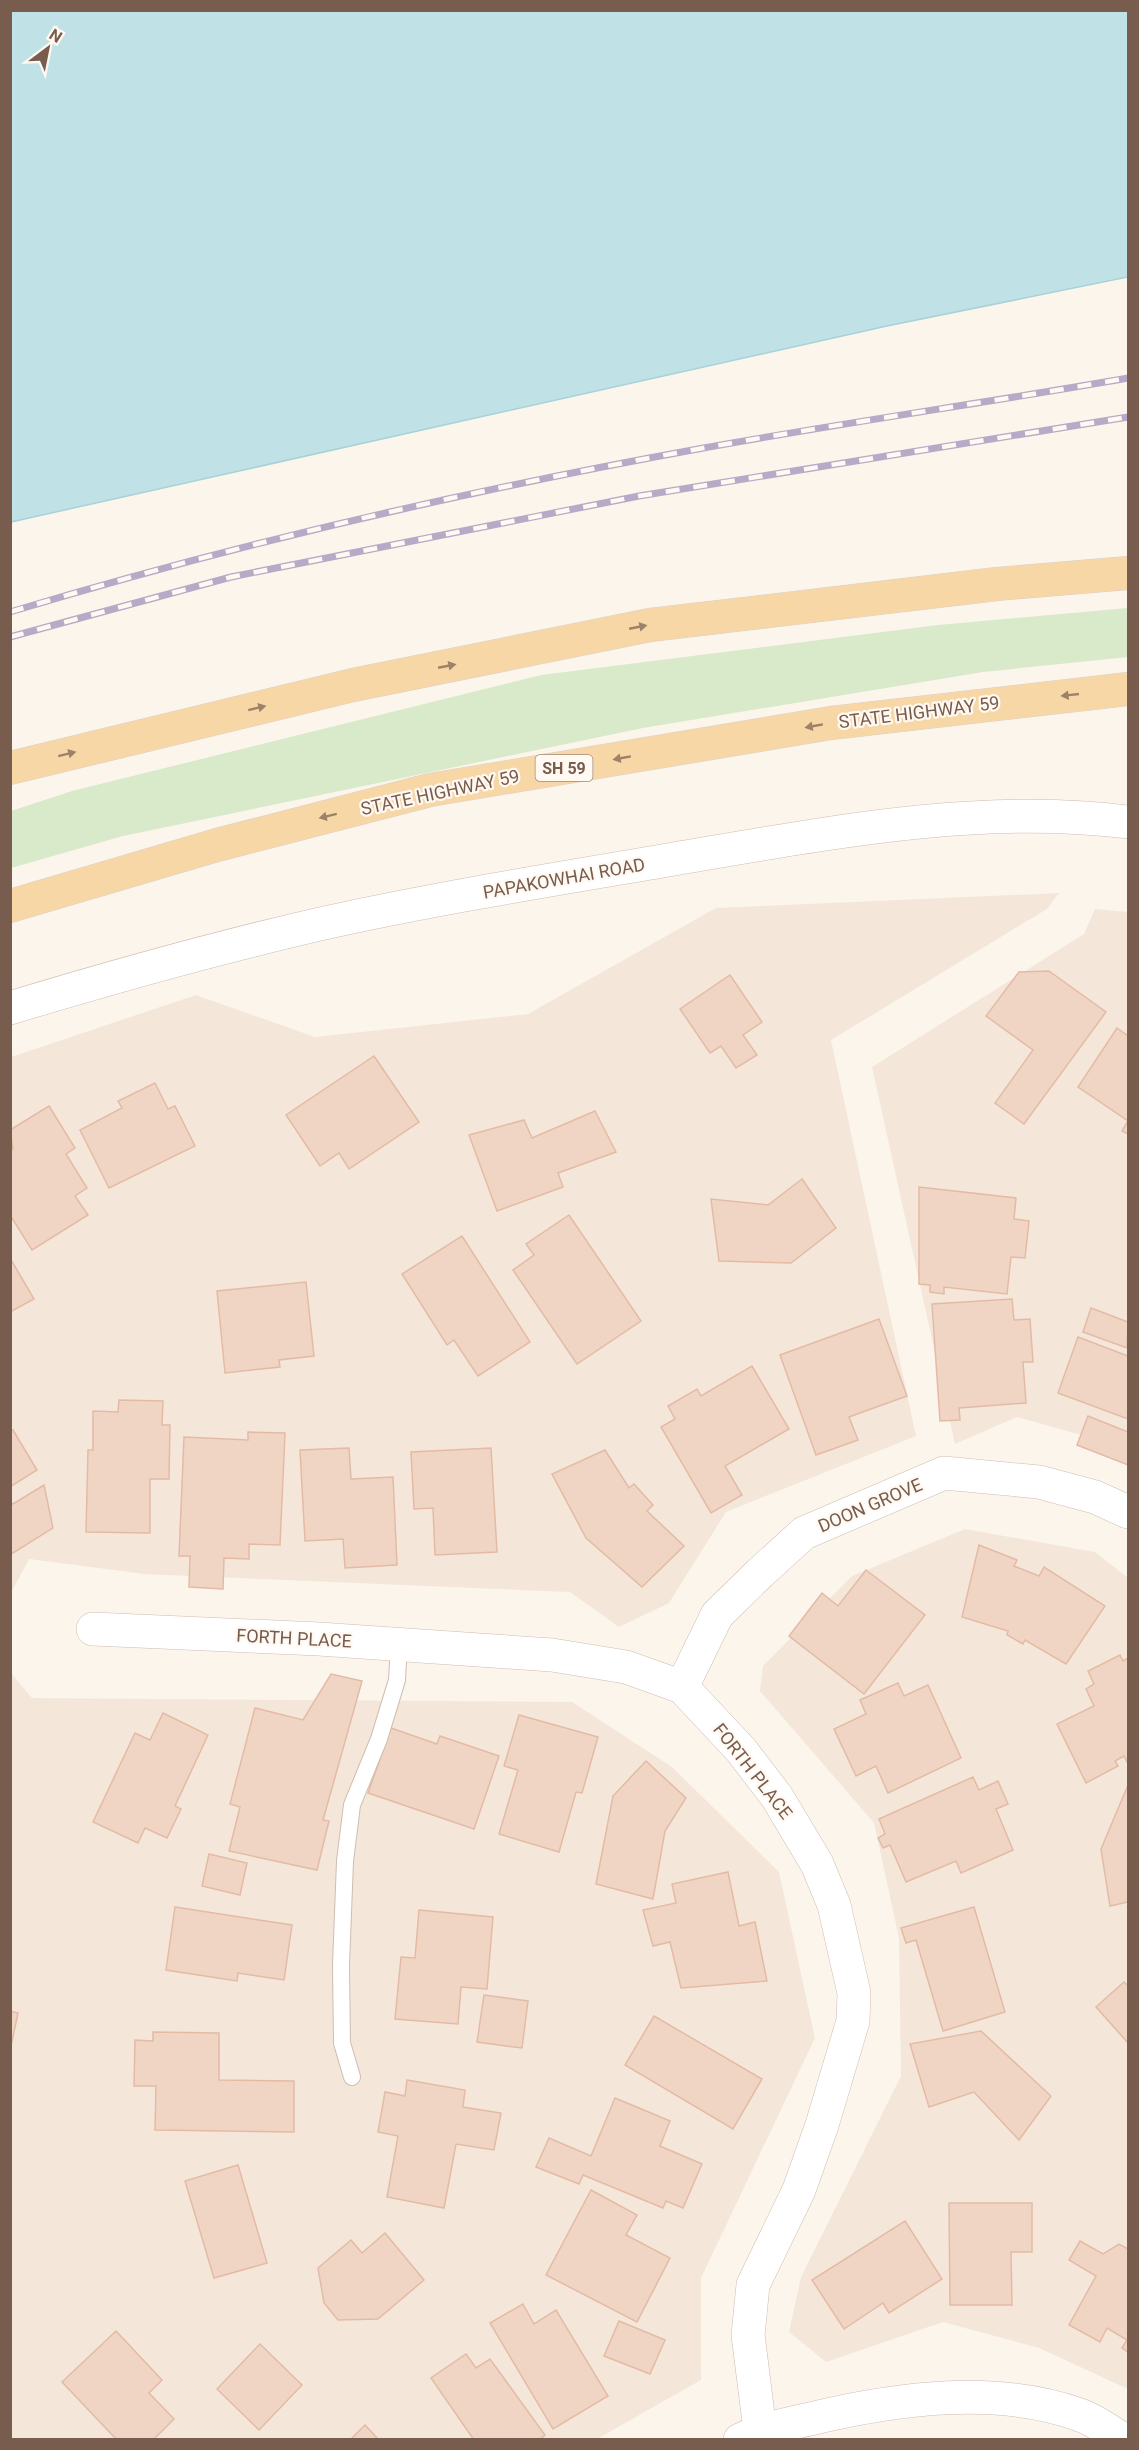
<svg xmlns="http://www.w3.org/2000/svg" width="1139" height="2450" viewBox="0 0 1139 2450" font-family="Roboto,sans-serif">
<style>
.residential{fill:#f4e7da}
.green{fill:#d8eaca}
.water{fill:#c0e2e6;stroke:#a6d2d8;stroke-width:1.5}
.building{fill:#f1d5c4;stroke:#e3bba5;stroke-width:1.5}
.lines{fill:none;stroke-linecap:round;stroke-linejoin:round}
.service-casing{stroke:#cfbdb0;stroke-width:18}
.minor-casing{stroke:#cfbdb0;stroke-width:34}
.tertiary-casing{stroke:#cfbdb0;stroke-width:34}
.primary-casing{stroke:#d9d1cd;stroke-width:34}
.service{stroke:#fff;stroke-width:16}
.minor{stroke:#fff;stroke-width:33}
.tertiary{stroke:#fff;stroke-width:33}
.primary{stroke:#f8d7a7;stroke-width:33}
.rail-casing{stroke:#b8a9c7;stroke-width:7}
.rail{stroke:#fff9f2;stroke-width:4.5;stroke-dasharray:14;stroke-linecap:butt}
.oneway{fill:#9e8169}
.labels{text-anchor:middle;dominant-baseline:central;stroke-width:4.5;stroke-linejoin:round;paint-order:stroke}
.shield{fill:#fff9f2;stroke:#a08b7f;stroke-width:1.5}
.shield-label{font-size:16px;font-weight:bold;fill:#785c4e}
.street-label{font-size:18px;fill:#785c4e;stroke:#fff9f2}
</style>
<rect width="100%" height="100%" fill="#fcf5ec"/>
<g class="residential">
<polygon points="1059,893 1047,909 831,1040 916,1436 726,1512 669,1603 619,1627 570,1592 144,1574 29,1559 11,1593 11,1057 196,995 315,1037 528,1014 716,908"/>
<polygon points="1095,909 1128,912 1128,1458 1113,1444 1017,1417 955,1444 872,1067 1084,934"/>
<polygon points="965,1529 1095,1552 1128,1578 1128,2389 1039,2348 943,2322 826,2362 789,2332 801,2277 901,2076 899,1938 874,1823 760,1691 763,1666 852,1576"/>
<polygon points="10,1672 32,1698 572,1702 672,1767 779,1872 815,2038 701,2278 701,2380 597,2439 11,2439"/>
</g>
<polygon class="green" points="1128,608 1128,657 983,672 643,728 123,836 11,868 11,811 72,791 541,675 938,625"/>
<polygon class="water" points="10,11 1128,11 1128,277 887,326 11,522"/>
<g class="building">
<polygon points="1049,971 1106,1012 1024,1124 995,1103 1033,1050 986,1016 1019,972"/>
<polygon points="730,975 762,1022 743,1035 757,1055 736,1068 721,1046 710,1053 680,1009"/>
<polygon points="1117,1028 1128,1036 1128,1134 1122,1131 1128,1121 1078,1087"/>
<polygon points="374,1056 419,1122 349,1169 339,1153 320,1166 286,1115"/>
<polygon points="155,1083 168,1109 175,1106 195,1146 109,1188 80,1130 122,1108 118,1101"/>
<polygon points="49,1106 75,1148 66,1154 87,1188 75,1196 88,1215 32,1250 10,1215 10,1150 13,1149 10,1130"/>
<polygon points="595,1111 616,1152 558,1173 563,1187 497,1211 469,1135 524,1120 532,1138"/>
<polygon points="802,1179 836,1228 791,1263 719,1261 711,1199 768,1205"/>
<polygon points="919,1187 1016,1198 1014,1219 1029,1221 1025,1258 1011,1257 1007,1294 944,1287 944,1294 930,1292 930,1285 919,1284"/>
<polygon points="569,1215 641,1321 577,1364 513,1270 534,1255 526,1244"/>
<polygon points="462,1236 530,1342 478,1376 454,1340 447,1345 402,1274"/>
<polygon points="10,1258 34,1299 10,1312"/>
<polygon points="306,1282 314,1356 279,1360 280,1367 225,1373 217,1291"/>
<polygon points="1012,1299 1014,1320 1030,1319 1033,1362 1023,1362 1026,1403 959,1408 960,1420 940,1421 932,1304"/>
<polygon points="1091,1308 1128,1322 1127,1348 1083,1332"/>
<polygon points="879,1319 907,1396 849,1417 858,1440 816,1455 780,1355"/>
<polygon points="1078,1337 1128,1356 1128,1419 1058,1393"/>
<polygon points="752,1366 789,1429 725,1466 742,1495 711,1513 661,1427 675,1419 668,1406 697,1389 701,1396"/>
<polygon points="119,1400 163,1401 162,1425 170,1425 169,1479 150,1479 150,1533 86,1532 88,1450 93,1450 93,1411 118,1412"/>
<polygon points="1088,1416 1128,1432 1128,1465 1077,1445"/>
<polygon points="13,1430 37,1470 10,1487 10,1431"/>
<polygon points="248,1432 285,1433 280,1545 249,1544 249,1559 224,1558 223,1589 189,1587 190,1556 179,1556 184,1437 248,1440"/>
<polygon points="349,1448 351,1479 393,1477 397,1565 345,1568 343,1539 305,1541 300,1450"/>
<polygon points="491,1448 497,1552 435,1555 433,1508 414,1509 411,1452"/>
<polygon points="605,1450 629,1488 634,1484 653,1505 647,1511 684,1546 642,1587 586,1538 552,1474"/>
<polygon points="44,1485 53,1528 10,1555 10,1501 13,1504"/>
<polygon points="979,1545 1017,1560 1014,1566 1039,1576 1044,1567 1105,1606 1066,1664 1025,1640 1023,1644 1007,1635 1008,1631 962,1617"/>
<polygon points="866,1570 925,1615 864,1694 789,1636 822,1593 838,1606"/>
<polygon points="1120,1655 1123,1661 1128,1658 1128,1761 1127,1762 1124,1756 1115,1761 1118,1766 1086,1783 1057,1724 1094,1706 1086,1689 1094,1684 1088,1671"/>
<polygon points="331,1674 362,1681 323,1820 329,1821 317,1870 229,1851 240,1807 230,1804 255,1708 303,1720"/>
<polygon points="898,1683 904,1696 928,1685 961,1758 888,1793 876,1766 856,1776 834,1729 866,1714 860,1700"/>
<polygon points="163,1713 208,1735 175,1806 181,1809 167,1838 145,1828 138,1843 93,1822 135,1733 150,1740"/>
<polygon points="519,1715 598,1737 582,1793 576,1792 559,1852 499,1834 518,1770 504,1766"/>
<polygon points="391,1728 437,1744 440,1736 499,1756 474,1829 368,1793"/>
<polygon points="646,1761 686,1798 665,1831 653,1899 596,1884 613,1796"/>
<polygon points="973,1777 979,1790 998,1781 1008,1804 996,1809 1013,1850 961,1873 956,1861 906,1882 890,1845 883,1848 878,1838 885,1834 879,1819"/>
<polygon points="1128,1785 1128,1902 1110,1906 1101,1849"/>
<polygon points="209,1854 247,1863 240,1895 202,1886"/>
<polygon points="728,1872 739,1926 755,1922 767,1981 681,1988 670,1942 653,1946 643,1910 676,1903 672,1884"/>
<polygon points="175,1907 292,1925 284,1980 238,1973 237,1981 166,1970"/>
<polygon points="974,1907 1005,2012 943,2031 916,1940 906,1943 901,1928"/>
<polygon points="419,1910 493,1917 487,1989 461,1987 458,2024 395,2019 401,1957 415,1958"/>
<polygon points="1124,1982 1128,1986 1128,2043 1096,2007"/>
<polygon points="484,1995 528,2001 522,2048 477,2042"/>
<polygon points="10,2011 18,2013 10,2051"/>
<polygon points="654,2016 762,2079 733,2129 625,2065"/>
<polygon points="981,2031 1051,2096 1019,2140 974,2092 929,2107 910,2044"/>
<polygon points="153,2032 219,2033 219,2080 294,2081 294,2132 155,2130 156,2086 134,2086 135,2040 153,2041"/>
<polygon points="407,2080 465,2090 463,2107 501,2113 494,2150 456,2144 444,2208 387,2197 398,2136 378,2132 385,2092 405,2096"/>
<polygon points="615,2098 670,2121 660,2146 702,2164 683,2208 666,2201 663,2208 583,2175 579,2184 536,2167 549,2138 591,2156"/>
<polygon points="238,2165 267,2263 214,2278 185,2181"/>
<polygon points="591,2190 637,2215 626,2235 670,2258 637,2322 546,2275"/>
<polygon points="949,2203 1032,2203 1032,2252 1011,2252 1012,2305 950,2305"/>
<polygon points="905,2221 942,2279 889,2313 883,2303 844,2329 812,2280"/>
<polygon points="385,2233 424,2280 378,2319 338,2320 324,2303 318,2268 351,2240 362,2253"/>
<polygon points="1080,2241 1103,2254 1119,2244 1128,2249 1128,2352 1122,2348 1127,2340 1107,2328 1100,2342 1069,2325 1096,2276 1069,2260"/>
<polygon points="523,2304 534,2324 556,2310 608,2396 553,2429 490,2323"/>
<polygon points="619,2321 665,2340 650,2374 604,2356"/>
<polygon points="116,2331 162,2380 149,2393 174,2419 153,2440 117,2440 62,2382"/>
<polygon points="260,2344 302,2385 259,2430 217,2389"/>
<polygon points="466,2354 476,2368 490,2359 545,2435 539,2440 474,2440 431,2378"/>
<polygon points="365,2425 379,2440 350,2440"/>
</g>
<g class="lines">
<defs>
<polyline id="service" points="352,2077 342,2043 341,1965 345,1861 352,1805 379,1739 397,1680 399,1644"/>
<g id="minor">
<polyline points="93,1629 319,1639 552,1655 626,1667 682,1687 741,1750 777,1797 817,1864 834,1905 854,1993 853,2021 822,2125 799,2190 753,2285 748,2335 760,2430"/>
<polyline points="682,1687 717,1615 760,1573 804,1533 944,1473 1039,1482 1095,1497 1128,1512"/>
</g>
<g id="tertiary">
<path d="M 10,1008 C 112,977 216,948 320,924 C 437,898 556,879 674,859 C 823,834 977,803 1128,822"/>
<path d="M 740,2440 C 764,2428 789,2424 814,2418 C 899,2398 996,2385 1080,2415 C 1095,2420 1110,2432 1124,2440"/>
</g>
<g id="primary">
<polyline points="10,768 353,685 650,625 997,584 1128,573"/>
<polyline points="10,906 217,845 430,790 831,723 1128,689"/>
</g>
</defs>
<use href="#service" class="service-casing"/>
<use href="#minor" class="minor-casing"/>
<use href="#tertiary" class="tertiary-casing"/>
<use href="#primary" class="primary-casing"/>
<use href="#service" class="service"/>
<use href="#minor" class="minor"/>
<use href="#tertiary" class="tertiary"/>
<use href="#primary" class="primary"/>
<defs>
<g id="rail">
<path d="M 10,612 C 236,544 466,491 698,449 C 841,423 985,403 1128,378"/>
<polyline points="10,637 231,577 639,496 1128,417"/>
</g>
</defs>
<use href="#rail" class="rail-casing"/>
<use href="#rail" class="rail"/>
</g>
<defs><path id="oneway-solid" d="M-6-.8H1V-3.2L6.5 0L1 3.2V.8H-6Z" transform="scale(1.5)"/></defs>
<g class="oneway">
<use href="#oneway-solid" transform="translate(638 627) rotate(-11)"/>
<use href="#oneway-solid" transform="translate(447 666) rotate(-11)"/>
<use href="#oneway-solid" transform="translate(1070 695) rotate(174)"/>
<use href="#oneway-solid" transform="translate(257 708) rotate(-14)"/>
<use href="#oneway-solid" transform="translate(814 726) rotate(170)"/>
<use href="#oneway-solid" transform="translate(67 754) rotate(-14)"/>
<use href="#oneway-solid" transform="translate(622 758) rotate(170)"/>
<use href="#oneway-solid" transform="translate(328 816) rotate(166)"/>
</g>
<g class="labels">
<rect class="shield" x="535.5" y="755" width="57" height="26" rx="4.5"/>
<g class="shield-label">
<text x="564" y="768">SH 59</text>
</g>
<g class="street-label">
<text transform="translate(919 712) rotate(-7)">STATE HIGHWAY 59</text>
<text transform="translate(440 792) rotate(-12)">STATE HIGHWAY 59</text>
<text transform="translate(564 878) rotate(-10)">PAPAKOWHAI ROAD</text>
<text transform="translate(870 1505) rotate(-23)">DOON GROVE</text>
<text transform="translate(294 1638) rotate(3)">FORTH PLACE</text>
<text transform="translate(753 1771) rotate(52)">FORTH PLACE</text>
</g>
</g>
<rect width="1139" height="2450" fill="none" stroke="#785c4e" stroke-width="24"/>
<g transform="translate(48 48) rotate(32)" stroke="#fff9f2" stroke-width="4.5" paint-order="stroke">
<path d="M0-4.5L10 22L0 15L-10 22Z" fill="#785c4e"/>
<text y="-9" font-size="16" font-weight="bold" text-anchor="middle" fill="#785c4e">N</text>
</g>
</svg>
